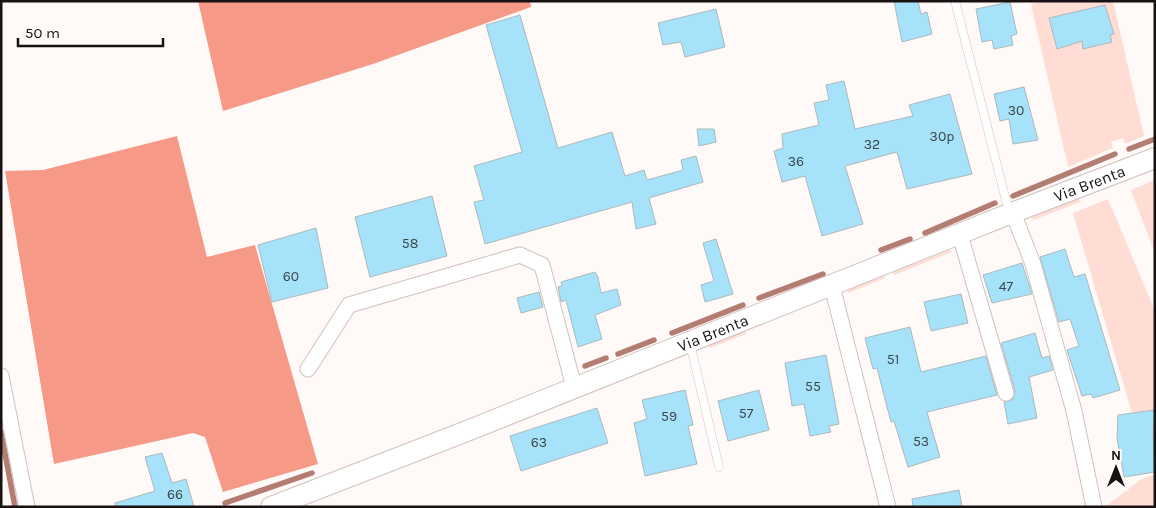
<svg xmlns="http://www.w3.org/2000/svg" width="1156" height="508" viewBox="0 0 1156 508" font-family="Karla,sans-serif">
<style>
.green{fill:#ffddd5}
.forest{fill:#f69986}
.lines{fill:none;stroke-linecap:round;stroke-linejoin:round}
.stream{stroke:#b37d72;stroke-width:5.5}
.building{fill:#a6e3fa;stroke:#abb8bd}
.service-casing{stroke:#d0c2bf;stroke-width:9}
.minor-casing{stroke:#d0c2bf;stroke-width:17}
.tertiary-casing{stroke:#d0c2bf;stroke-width:22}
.service{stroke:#fff;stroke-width:8}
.minor{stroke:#fff;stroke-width:15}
.tertiary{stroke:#fff;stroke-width:20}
.labels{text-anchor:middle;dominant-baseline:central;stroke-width:4.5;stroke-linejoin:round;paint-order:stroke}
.number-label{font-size:14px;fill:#3c474c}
.street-label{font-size:16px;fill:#181312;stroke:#fff9f8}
</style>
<rect width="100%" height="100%" fill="#fff9f8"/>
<g class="green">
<polygon points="1044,1 1113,1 1144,136 1125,144 1123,138 1111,142 1113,148 1068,167 1031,4"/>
<polygon points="1155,180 1155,253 1131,190"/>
<polygon points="1079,199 1080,202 1033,220 1032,217"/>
<polygon points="1108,199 1155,311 1155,410 1132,413 1073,213"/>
<polygon points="950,250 952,252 894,275 893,272"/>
<polygon points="884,276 885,278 848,293 847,290"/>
<polygon points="745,331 746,334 710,348 709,345"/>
<polygon points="1155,474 1155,507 1105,507 1140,480"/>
</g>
<g class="forest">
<polygon points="198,1 530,1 531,7 373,64 223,111"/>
<polygon points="177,136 207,257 255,245 318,464 223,492 205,437 193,433 54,464 5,171 43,170"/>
</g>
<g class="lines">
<g class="stream">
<polyline points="1129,149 1155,139"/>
<polyline points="1013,196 1115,154"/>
<polyline points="925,233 995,203"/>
<polyline points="881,250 910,239"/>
<polyline points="759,298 823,274"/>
<polyline points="672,333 743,305"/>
<polyline points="618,354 654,340"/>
<polyline points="585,366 606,358"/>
<polyline points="1,432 15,507"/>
<polyline points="225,503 312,473"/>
</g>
</g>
<g class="building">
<polygon points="894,1 918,1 921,14 927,12 932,34 902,42"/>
<polygon points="1010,2 1017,34 1011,36 1013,45 994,49 992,40 982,42 976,9"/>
<polygon points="1105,5 1114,34 1110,35 1112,42 1083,49 1082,41 1057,49 1049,18"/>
<polygon points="716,9 725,47 685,57 681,42 663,45 658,23"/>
<polygon points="520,15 558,148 612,132 625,176 644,170 647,180 683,170 681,160 696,156 703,182 649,198 656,224 636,229 632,202 485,244 474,202 484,200 474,166 522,152 486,25"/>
<polygon points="844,81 855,129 913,116 909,105 950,94 972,174 907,189 897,152 845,166 863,224 822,236 805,176 782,182 774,151 783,148 782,134 819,125 814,103 829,100 826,85"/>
<polygon points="1024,87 1038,140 1013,144 1009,119 1000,121 994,94"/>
<polygon points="697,129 714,129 716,142 699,146"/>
<polygon points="432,196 447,256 370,277 355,217"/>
<polygon points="316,228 328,288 272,302 258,245"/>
<polygon points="716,239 733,294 705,302 701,285 714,281 703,243"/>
<polygon points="1065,249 1074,277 1085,274 1120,390 1093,398 1091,394 1082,396 1067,350 1079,346 1070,319 1059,322 1040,257"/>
<polygon points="1022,263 1032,294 992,303 983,275"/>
<polygon points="595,272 598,277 601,293 617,289 621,305 595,315 602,339 578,347 566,300 561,302 558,287 562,286 561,282"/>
<polygon points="539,292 543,307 521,313 517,298"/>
<polygon points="961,294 968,323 931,331 924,302"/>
<polygon points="910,327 921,372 986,356 997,395 927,412 940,457 908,467 894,421 891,422 877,368 873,369 865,338"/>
<polygon points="1035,333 1042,358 1049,356 1053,370 1029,377 1037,418 1008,424 1004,402 1012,400 1015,391 1001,343"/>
<polygon points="826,355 839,424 829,426 831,432 810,436 804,404 792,406 785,363"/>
<polygon points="685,390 693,425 688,426 697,464 645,476 634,423 647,419 642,400"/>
<polygon points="759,390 769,430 728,441 718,401"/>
<polygon points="597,408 608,443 521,471 510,436"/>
<polygon points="1155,410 1153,433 1155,472 1124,477 1117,439 1118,415"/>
<polygon points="162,453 172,483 186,479 194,507 115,507 115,503 155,491 145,457"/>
<polygon points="959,490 962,507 913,507 912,499"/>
</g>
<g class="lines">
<defs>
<g id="service">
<polyline points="955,1 1009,212"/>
<polyline points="690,343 719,467"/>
</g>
<g id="minor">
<polyline points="1013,213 1033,264 1074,411 1094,507"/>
<polyline points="960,235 1006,393"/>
<polyline points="832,286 888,507"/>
<polyline points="308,369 349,305 520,255 542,265 574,387"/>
<polyline points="1,376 27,507"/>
</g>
<g id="tertiary">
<path id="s1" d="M 271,507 L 467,431 L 1004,216 L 1155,158"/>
</g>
</defs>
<use href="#service" class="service-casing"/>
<use href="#minor" class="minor-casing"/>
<use href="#tertiary" class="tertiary-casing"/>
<use href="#service" class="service"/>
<use href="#minor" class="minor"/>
<use href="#tertiary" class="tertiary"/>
</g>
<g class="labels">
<g class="number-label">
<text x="1016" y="110">30</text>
<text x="942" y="136">30p</text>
<text x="872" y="144">32</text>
<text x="796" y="161">36</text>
<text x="410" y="243">58</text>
<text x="291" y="276">60</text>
<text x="1006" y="286">47</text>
<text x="893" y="359">51</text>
<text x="813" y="386">55</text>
<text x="746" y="413">57</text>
<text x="669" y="416">59</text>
<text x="921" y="441">53</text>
<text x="539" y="442">63</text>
<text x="175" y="494">66</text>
</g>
<g class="street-label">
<text stroke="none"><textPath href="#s1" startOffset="880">Via Brenta</textPath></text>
<text stroke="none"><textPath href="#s1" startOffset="475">Via Brenta</textPath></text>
</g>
</g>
<rect width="1156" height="508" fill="none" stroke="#181312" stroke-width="5"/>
<g transform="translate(1116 468)" stroke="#fff9f8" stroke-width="4" paint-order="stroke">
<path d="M0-4L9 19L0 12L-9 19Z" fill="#181312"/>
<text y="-8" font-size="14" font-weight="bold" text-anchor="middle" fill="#181312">N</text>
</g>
<path d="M18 38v8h145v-8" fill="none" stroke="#181312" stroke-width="2.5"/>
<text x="25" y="38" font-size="15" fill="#181312" stroke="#fff9f8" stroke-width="4" paint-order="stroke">50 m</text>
</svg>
